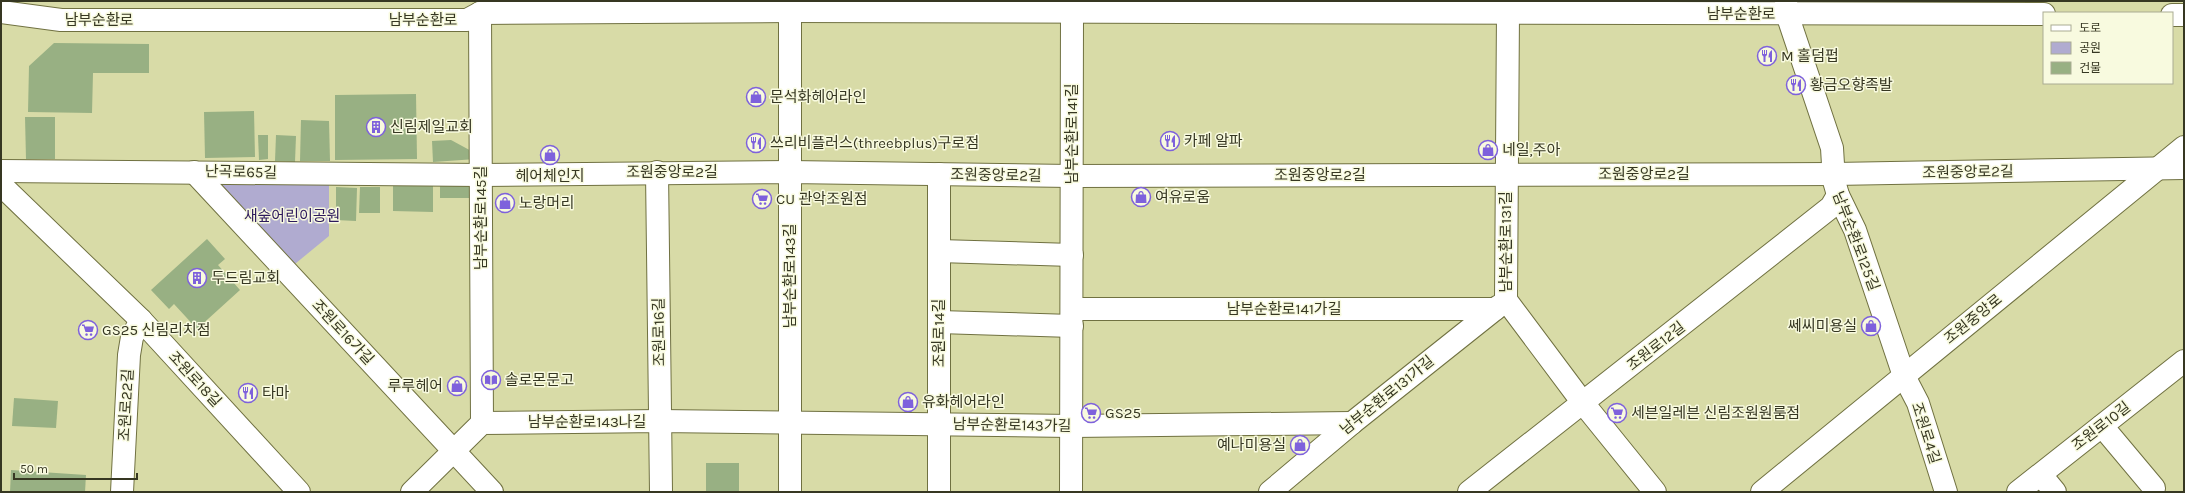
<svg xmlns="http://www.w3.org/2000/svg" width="2185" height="493" viewBox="0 0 2185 493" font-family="Karla,'Noto Sans KR',sans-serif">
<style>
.green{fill:#b0abd0}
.building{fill:#98b083}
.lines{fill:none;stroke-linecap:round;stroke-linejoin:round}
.minor-casing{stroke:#707141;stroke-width:24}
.major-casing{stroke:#707141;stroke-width:24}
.minor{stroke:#fff;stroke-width:22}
.major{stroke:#fff;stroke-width:22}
.labels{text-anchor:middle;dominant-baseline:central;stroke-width:3;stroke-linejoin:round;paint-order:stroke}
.street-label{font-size:15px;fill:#363722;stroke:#f8fadf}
.poi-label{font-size:15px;fill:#363722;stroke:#f8fadf;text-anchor:start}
.park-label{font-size:15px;fill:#2d1a5d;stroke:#f8fadf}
</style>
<rect width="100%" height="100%" fill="#d8dba7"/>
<polygon class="green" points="204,176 329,179 329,236 290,268"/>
<g class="building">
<polygon points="54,43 149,44 149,73 93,73 92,113 28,112 29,66"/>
<polygon points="416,94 417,159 335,160 335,95"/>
<polygon points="254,111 255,157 205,158 204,112"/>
<polygon points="25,117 55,117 55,159 26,159"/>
<polygon points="301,120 329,121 330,161 300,161"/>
<polygon points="258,135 268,135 268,159 259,160"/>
<polygon points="276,135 296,136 295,162 275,161"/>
<polygon points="451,140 475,153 476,159 433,162 432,141"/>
<polygon points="474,185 474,198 440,198 440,186"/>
<polygon points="393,186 433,186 433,212 393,211"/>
<polygon points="336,187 357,188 356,221 336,220"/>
<polygon points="360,187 380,187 380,213 359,213"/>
<polygon points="207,239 225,259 218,265 240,290 197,329 174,304 169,309 151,290"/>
<polygon points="14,398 58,401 56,428 12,426"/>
<rect x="706" y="463" width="33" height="29"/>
<polygon points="11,470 86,475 85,492 10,492"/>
</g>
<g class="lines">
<defs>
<g id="minor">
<polyline points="1070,1 1072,13 1071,492"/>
<polyline points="1786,1 1787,14 1832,148 1834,181 1838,195 1855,230 1904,376 1918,403 1946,492"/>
<polyline points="1508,12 1506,300 1583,403 1655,492"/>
<polyline points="480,13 482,423"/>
<polyline points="1,171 481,175 790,172 1072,176 1834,174 2184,168"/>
<polyline points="194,172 492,492"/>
<polyline points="657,172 661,492"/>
<polyline points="1,185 141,320 299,492"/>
<polyline points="939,251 1072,255"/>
<polyline points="1072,309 1495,309"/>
<polyline points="939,322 1072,326"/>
<polyline points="2102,426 2154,488"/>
<polyline points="2041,475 2055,492"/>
<polyline points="122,492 129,355 132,337 141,320"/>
<polyline points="412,492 482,423 660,421 1072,426 1352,423"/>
<polyline points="790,492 790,1"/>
<polyline points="939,492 939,174"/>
<polyline points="1270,492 1352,423 1499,306"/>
<polyline points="1469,492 1831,207 1838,195"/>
<polyline points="1762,492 2184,147"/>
<polyline points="2018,492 2184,361"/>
</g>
<g id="major">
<polyline points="1,12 61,20 467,20 480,13 790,11 2044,14"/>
<polyline points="2172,15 2184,15"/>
</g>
</defs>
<use href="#minor" class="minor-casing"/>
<use href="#major" class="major-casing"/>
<use href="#minor" class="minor"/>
<use href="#major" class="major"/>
</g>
<defs>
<symbol id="restaurant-ring" viewBox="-11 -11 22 22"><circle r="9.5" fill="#f8fadf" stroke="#7e61dc" stroke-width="1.5"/><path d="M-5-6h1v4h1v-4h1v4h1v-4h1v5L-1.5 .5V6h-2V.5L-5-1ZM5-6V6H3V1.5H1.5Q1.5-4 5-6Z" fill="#7e61dc"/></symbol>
<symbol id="shop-ring" viewBox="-11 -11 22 22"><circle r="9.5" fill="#f8fadf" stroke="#7e61dc" stroke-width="1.5"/><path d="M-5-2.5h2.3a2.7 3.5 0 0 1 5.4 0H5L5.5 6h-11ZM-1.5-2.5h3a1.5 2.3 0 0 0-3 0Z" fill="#7e61dc"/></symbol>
<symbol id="building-ring" viewBox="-11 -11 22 22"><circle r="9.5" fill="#f8fadf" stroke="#7e61dc" stroke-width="1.5"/><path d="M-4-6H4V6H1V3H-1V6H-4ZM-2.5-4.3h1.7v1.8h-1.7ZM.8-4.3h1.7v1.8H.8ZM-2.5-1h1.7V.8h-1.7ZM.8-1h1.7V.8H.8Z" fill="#7e61dc"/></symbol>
<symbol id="supermarket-ring" viewBox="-11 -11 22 22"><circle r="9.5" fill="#f8fadf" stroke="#7e61dc" stroke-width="1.5"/><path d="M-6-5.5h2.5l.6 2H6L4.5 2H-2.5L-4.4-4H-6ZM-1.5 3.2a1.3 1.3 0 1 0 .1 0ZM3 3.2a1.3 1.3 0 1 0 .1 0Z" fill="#7e61dc"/></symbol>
<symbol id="library-ring" viewBox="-11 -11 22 22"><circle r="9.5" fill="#f8fadf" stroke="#7e61dc" stroke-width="1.5"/><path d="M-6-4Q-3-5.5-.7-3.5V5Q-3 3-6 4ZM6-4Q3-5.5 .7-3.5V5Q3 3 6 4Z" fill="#7e61dc"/></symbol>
</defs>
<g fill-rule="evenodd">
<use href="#restaurant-ring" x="1756" y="45" width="22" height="22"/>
<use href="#restaurant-ring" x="1785" y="74" width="22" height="22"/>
<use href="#shop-ring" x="745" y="86" width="22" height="22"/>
<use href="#building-ring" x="365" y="116" width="22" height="22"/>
<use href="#restaurant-ring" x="1159" y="130" width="22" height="22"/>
<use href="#restaurant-ring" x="745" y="132" width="22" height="22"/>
<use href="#shop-ring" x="1477" y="139" width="22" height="22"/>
<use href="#shop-ring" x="539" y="144" width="22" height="22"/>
<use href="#shop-ring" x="1130" y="186" width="22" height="22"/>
<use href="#supermarket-ring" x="751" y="188" width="22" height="22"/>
<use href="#shop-ring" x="494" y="192" width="22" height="22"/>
<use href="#building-ring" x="186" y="267" width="22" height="22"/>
<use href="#shop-ring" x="1860" y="315" width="22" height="22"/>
<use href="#supermarket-ring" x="77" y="319" width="22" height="22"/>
<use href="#library-ring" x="480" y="369" width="22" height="22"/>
<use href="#shop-ring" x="446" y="375" width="22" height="22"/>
<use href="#restaurant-ring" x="237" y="382" width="22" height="22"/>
<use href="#shop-ring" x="897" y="391" width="22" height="22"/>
<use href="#supermarket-ring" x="1080" y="402" width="22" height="22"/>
<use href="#supermarket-ring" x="1606" y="402" width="22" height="22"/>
<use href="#shop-ring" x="1289" y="434" width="22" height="22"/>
</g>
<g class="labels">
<g class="street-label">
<text x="1741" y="14">남부순환로</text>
<text x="99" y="20">남부순환로</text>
<text x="423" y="20">남부순환로</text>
<text transform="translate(1072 134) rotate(-90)">남부순환로141길</text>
<text transform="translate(241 172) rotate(1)">난곡로65길</text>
<text x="672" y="172">조원중앙로2길</text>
<text transform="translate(1968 172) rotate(-1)">조원중앙로2길</text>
<text x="1644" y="174">조원중앙로2길</text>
<text transform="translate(996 175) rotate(1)">조원중앙로2길</text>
<text x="1320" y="175">조원중앙로2길</text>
<text transform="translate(481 218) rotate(-90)">남부순환로145길</text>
<text transform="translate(1856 241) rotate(69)">남부순환로125길</text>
<text transform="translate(1506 242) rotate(-90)">남부순환로131길</text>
<text transform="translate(790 276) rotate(-90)">남부순환로143길</text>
<text x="1284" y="309">남부순환로141가길</text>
<text transform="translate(1973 319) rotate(-39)">조원중앙로</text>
<text transform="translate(343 332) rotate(47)">조원로16가길</text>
<text transform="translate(659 332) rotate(-91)">조원로16길</text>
<text transform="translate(939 333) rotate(-90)">조원로14길</text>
<text transform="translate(1656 346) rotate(-38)">조원로12길</text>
<text transform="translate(195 379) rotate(47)">조원로18길</text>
<text transform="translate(1387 395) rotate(-39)">남부순환로131가길</text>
<text transform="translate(126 405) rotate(-87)">조원로22길</text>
<text x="587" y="422">남부순환로143나길</text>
<text transform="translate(1012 425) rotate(1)">남부순환로143가길</text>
<text transform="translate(2101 426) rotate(-38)">조원로10길</text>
<text transform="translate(1926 433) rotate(72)">조원로4길</text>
</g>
<g class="poi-label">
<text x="1781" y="56">M 홀덤펍</text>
<text x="1810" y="85">황금오향족발</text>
<text x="770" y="97">문석화헤어라인</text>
<text x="390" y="127">신림제일교회</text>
<text x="1184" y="141">카페 알파</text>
<text x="770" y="143">쓰리비플러스(threebplus)구로점</text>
<text x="1502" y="150">네일,주아</text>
<text x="550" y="176" text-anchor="middle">헤어체인지</text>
<text x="1155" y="197">여유로움</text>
<text x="776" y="199">CU 관악조원점</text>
<text x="519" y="203">노랑머리</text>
<text x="211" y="278">두드림교회</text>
<text x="1857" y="326" text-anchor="end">쎄씨미용실</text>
<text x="102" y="330">GS25 신림리치점</text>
<text x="505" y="380">솔로몬문고</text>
<text x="443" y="386" text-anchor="end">루루헤어</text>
<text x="262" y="393">타마</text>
<text x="922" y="402">유화헤어라인</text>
<text x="1105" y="413">GS25</text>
<text x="1631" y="413">세븐일레븐 신림조원원룸점</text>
<text x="1286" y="445" text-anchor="end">예나미용실</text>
</g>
<g class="park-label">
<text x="292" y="216">새숲어린이공원</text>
</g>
</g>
<rect width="2185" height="493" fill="none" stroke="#363722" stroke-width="4"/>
<rect x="2043" y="12" width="130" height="72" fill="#f8fadf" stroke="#aaac93"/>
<rect x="2051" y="25" width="20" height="6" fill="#ffffff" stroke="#aaac93"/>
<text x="2079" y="32" font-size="12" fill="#363722">도로</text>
<rect x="2051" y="42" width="20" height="12" fill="#b0abd0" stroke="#aaac93"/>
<text x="2079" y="52" font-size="12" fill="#363722">공원</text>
<rect x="2051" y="62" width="20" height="12" fill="#98b083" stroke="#aaac93"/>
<text x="2079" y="72" font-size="12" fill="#363722">건물</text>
<path d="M14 473v6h123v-6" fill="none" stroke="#363722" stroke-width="2"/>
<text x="20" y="473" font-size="12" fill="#363722" stroke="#f8fadf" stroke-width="3" paint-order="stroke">50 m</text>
</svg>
